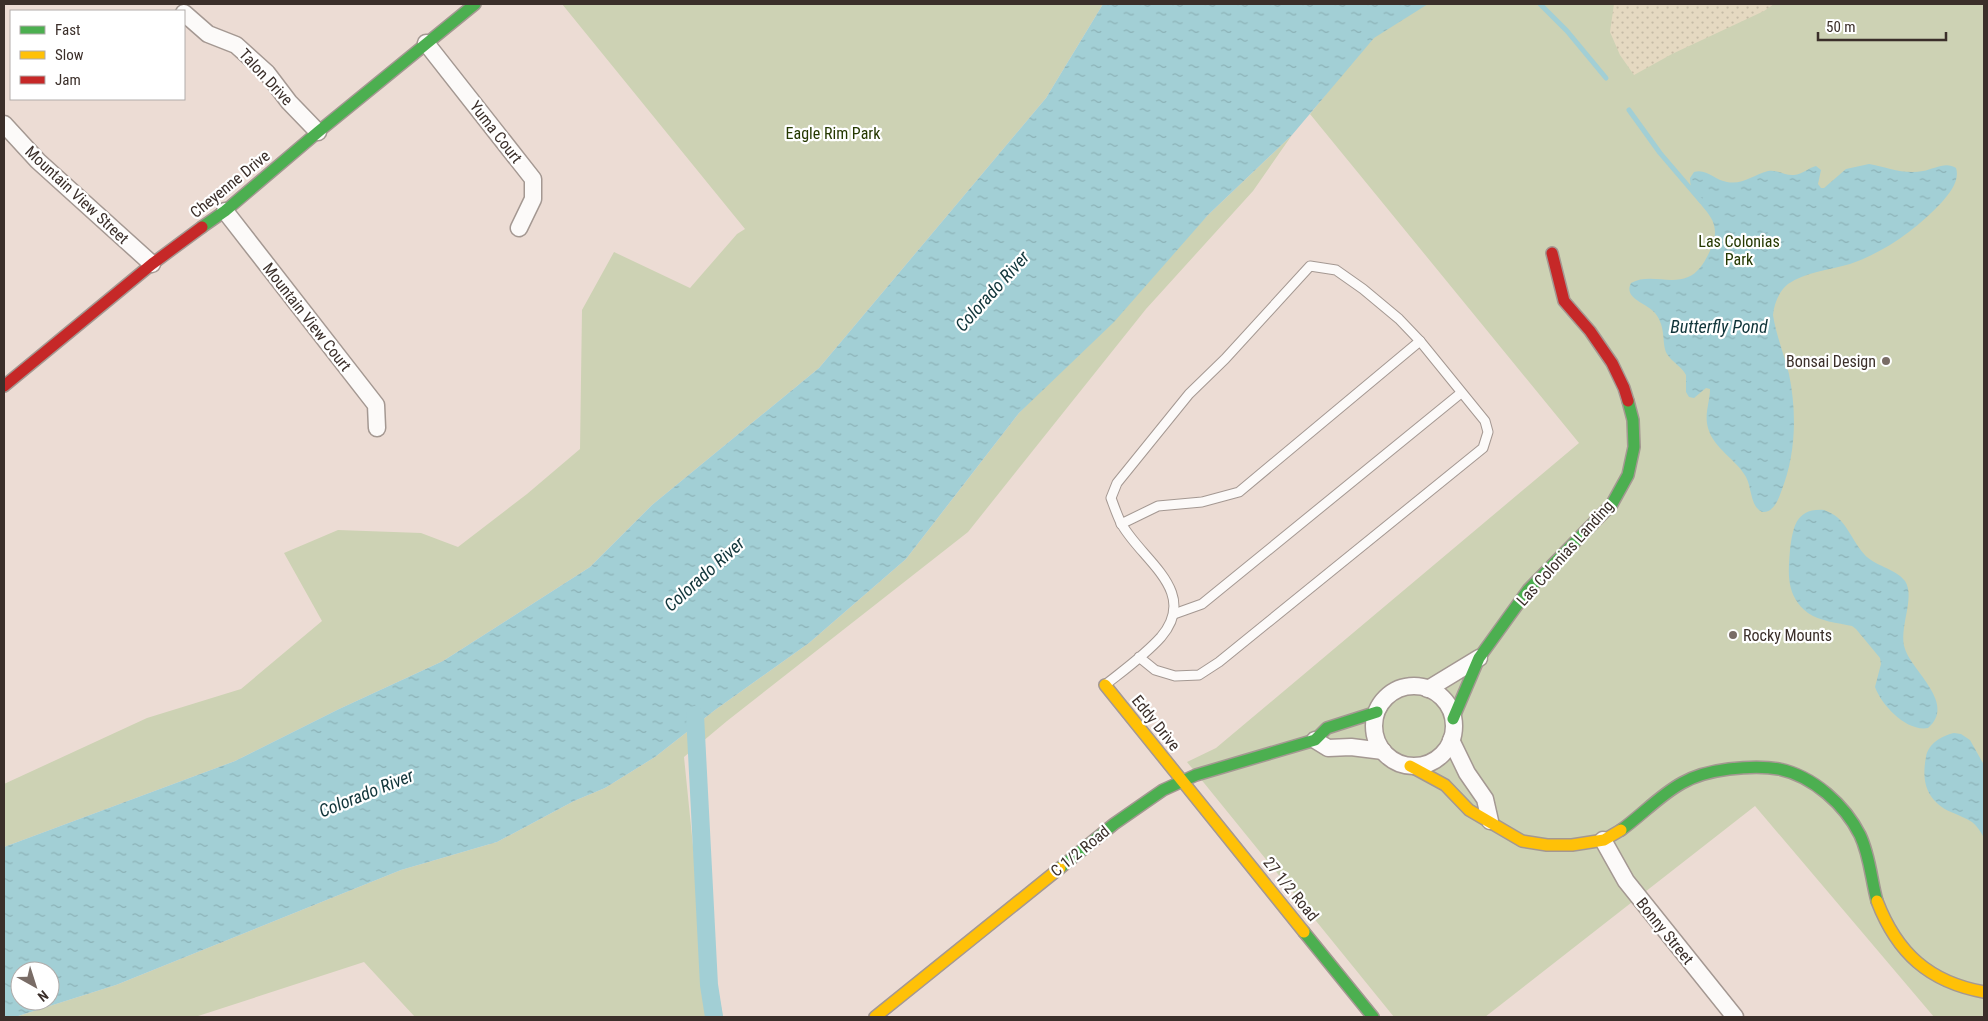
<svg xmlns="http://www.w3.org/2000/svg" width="1988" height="1021" viewBox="0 0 1988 1021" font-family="'Roboto Condensed',sans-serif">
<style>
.green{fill:#cdd2b4}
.sand{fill:url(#sand-dots)}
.water{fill:url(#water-ripples);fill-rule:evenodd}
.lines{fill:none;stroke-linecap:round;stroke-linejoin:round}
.stream{stroke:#a2cfd5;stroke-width:5}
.canal{stroke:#a2cfd5;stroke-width:18}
.lane-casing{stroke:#a49892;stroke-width:11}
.street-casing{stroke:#a49892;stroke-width:19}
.fast-casing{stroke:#a49892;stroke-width:14}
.slow-casing{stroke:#a49892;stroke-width:14}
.jam-casing{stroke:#a49892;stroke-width:14}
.lane{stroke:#fcfaf9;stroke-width:9}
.street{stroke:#fcfaf9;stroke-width:16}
.fast{stroke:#4caf50;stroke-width:11}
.slow{stroke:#ffc107;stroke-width:11}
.jam{stroke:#c62828;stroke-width:11}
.poi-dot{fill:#796c66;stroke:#fff;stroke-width:2}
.labels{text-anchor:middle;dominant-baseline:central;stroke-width:4.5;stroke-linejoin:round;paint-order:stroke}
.street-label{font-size:16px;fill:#3b2f2a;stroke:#fff}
.park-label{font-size:16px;fill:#253800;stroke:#fff}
.poi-label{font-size:16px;fill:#3b2f2a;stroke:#fff;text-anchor:end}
.water-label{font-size:18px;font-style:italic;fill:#11353a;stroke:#fff}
</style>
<defs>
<pattern id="sand-dots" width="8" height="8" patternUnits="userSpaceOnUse" patternTransform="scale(1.25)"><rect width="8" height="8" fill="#e5d9c1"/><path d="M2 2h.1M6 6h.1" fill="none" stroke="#c5bba6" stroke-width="1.8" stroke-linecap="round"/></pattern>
<pattern id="water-ripples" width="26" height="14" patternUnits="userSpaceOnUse" patternTransform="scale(1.25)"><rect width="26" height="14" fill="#a2cfd5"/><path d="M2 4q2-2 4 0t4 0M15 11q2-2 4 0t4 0" fill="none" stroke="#8cb2b7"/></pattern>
</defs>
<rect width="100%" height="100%" fill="#ecdcd4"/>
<g class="green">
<polygon points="562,4 1103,4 1046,98 819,368 652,505 590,567 443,661 339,709 235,761 4,847 4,784 147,718 241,689 322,621 284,553 338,530 421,533 458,547 527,494 580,449 582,310 614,252 690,288 737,234 745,229"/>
<polygon points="1399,4 1984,4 1984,1017 1934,1017 1755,806 1485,1017 1394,1017 1187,762 1216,748 1579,443 1310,114"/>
<polygon points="1292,135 1253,191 1146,309 968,532 727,721 684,757 694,856 723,1017 415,1017 364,962 195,1017 15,1017 116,985 401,870 497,842 574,801 605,788 655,757 715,710 809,643 906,559 1019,413 1208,215"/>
</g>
<polygon class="sand" points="1614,4 1774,4 1764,11 1672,54 1634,75 1620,55 1610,32"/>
<g class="water">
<path d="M 1103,4 L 1428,4 L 1374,38 L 1292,135 L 1208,215 L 1114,322 L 1019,413 L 906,559 L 809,643 L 715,710 L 655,757 L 605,788 L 574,801 L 497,842 L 401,870 L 116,985 L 15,1017 L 4,1017 L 4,847 L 235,761 L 339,709 L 443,661 L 590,567 L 652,505 L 819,368 L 1046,98 ZM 20,971 L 50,971 L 50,1001 L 20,1001 Z"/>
<path d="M 1869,164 C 1886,167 1905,175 1923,171 C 1934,169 1946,161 1956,168 C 1960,180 1950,193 1942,202 C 1917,229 1885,252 1850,264 C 1830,270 1805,272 1788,284 C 1779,291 1774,304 1773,315 C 1776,335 1784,354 1789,374 C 1797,413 1796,455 1781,492 C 1778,501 1773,513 1762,512 C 1750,506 1752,488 1746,477 C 1736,459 1714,449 1708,428 C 1704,414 1710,402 1710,389 L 1706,388 L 1694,398 L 1689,397 L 1686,392 L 1686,375 C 1681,366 1672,362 1667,354 C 1661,343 1667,328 1655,313 C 1647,303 1623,299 1631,283 C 1649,273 1670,285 1688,277 C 1697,274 1704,263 1708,255 C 1731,212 1690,211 1690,178 L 1694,172 C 1706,168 1715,180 1727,182 C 1743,185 1753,175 1768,171 C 1777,169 1785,176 1794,175 C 1803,174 1808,168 1816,166 L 1821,170 L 1818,184 L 1821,188 L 1824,188 L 1846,169 Z"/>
<path d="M 1824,510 C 1847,518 1849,537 1864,554 C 1874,566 1895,568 1905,581 C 1916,598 1898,628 1905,649 C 1912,671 1957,704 1928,728 C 1907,732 1882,706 1875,687 L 1881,664 L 1880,658 L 1856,629 L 1852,626 C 1838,623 1819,621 1808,613 C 1786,596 1788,574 1790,550 C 1793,527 1796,508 1824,510 Z"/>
<path d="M 1954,733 L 1961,734 L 1970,740 L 1984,765 L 1984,838 C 1981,832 1977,826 1972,822 C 1966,818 1958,815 1951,812 C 1927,801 1921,782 1926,757 C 1928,744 1941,736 1954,733 Z"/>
</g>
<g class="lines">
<g class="stream">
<polyline points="1540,4 1567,31 1606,78"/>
<polyline points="1629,110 1660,153 1701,201"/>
</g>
<polyline class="canal" points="695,715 709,985 714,1017"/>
<defs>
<g id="lane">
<polyline points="1121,524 1158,506 1202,502 1239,492 1420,341"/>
<polyline points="1174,614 1202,604 1461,393"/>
<path d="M 1105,685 C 1124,670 1145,655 1161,637 C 1200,591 1141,560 1121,523 C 1117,515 1114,506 1111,498 L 1117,483 L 1189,394 L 1225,359 L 1310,266 L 1336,270 L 1363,289 L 1399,319 L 1420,341 L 1485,421 L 1488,432 L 1483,448 L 1219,662 L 1199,675 L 1175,676 L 1155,670 L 1139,657"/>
</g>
<g id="street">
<polyline points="184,13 208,34 236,45 267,73 289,102 318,132"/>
<polyline points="426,43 533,179 533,199 519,228"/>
<polyline points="4,124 38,161 152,264"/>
<polyline points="225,211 376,405 377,428"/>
<circle cx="1414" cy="726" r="40"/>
<polyline points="1428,689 1479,658"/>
<polyline points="1315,740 1328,748 1351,747 1383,751"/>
<polyline points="1451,740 1467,773 1485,799 1490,821"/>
<polyline points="1603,840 1626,881 1735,1017"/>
</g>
<g id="fast">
<polyline points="202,227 225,211 318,132 475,4"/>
<polyline points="1453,719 1479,658 1528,590 1612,504 1628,475 1634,447 1633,420 1628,401"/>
<path d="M 1621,830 C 1642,815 1660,795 1682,783 C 1696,775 1713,771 1729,769 C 1746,767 1762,766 1779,769 C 1813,776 1845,805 1860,835 C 1870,856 1871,879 1877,901"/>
<polyline points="1060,868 1114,824 1163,790 1196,775 1315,740 1327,728 1377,712"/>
<polyline points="1304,932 1373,1017"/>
</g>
<g id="slow">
<polyline points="1105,685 1304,932"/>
<polyline points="1410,766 1445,785 1469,810 1522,841 1547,845 1572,845 1604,840 1621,830"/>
<path d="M 1877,901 C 1897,953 1929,982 1984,992"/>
<polyline points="875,1017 1060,868"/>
</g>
<g id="jam">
<polyline points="1552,253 1564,301 1590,331 1612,363 1624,388 1628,401"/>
<polyline points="4,386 152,264 202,227"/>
</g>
</defs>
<use href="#lane" class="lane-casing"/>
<use href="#street" class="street-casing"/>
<use href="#fast" class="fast-casing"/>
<use href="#slow" class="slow-casing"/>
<use href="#jam" class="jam-casing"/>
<use href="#lane" class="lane"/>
<use href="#street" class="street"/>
<use href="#fast" class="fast"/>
<use href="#slow" class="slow"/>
<use href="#jam" class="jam"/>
</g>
<g class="poi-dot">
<circle cx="1886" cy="361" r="5"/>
<circle cx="1733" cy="635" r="5"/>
</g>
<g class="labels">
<g class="street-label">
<text transform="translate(266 77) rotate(47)">Talon Drive</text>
<text transform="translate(496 132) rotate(52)">Yuma Court</text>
<text transform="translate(230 184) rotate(-39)">Cheyenne Drive</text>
<text transform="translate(77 195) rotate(43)">Mountain View Street</text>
<text transform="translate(307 317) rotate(52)">Mountain View Court</text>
<text transform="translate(1565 553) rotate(-48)">Las Colonias Landing</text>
<text transform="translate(1156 723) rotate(51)">Eddy Drive</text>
<text transform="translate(1080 851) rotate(-39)">C 1/2 Road</text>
<text transform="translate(1291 889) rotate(51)">27 1/2 Road</text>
<text transform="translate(1665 931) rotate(51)">Bonny Street</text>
</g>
<g class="park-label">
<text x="833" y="133">Eagle Rim Park</text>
<text x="1739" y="241">Las Colonias<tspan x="1739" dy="18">Park</tspan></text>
</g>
<g class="poi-label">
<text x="1876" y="361">Bonsai Design</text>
<text x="1743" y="635" text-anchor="start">Rocky Mounts</text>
</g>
<g class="water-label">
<text transform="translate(992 291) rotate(-48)">Colorado River</text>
<text x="1719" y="326">Butterfly Pond</text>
<text transform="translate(704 574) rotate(-42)">Colorado River</text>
<text transform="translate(366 793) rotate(-22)">Colorado River</text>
</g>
</g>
<rect width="1988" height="1021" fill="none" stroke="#3b2f2a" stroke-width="10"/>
<rect x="10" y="10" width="175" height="90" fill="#ffffff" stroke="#b1acaa"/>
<rect x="20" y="26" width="25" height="8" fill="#4caf50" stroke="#b1acaa"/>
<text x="55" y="35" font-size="15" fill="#3b2f2a">Fast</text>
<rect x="20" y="51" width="25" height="8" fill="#ffc107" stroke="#b1acaa"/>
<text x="55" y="60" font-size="15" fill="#3b2f2a">Slow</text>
<rect x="20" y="76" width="25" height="8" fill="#c62828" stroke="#b1acaa"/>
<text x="55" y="85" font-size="15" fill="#3b2f2a">Jam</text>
<g transform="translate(35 986) rotate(141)"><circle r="24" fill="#ffffff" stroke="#b1acaa"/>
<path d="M0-4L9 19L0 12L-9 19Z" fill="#796c66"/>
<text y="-8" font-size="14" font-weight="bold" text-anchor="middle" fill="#3b2f2a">N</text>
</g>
<path d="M1818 32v8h128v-8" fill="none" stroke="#3b2f2a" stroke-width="2.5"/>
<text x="1826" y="32" font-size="15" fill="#3b2f2a" stroke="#ffffff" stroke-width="4" paint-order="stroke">50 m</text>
</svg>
